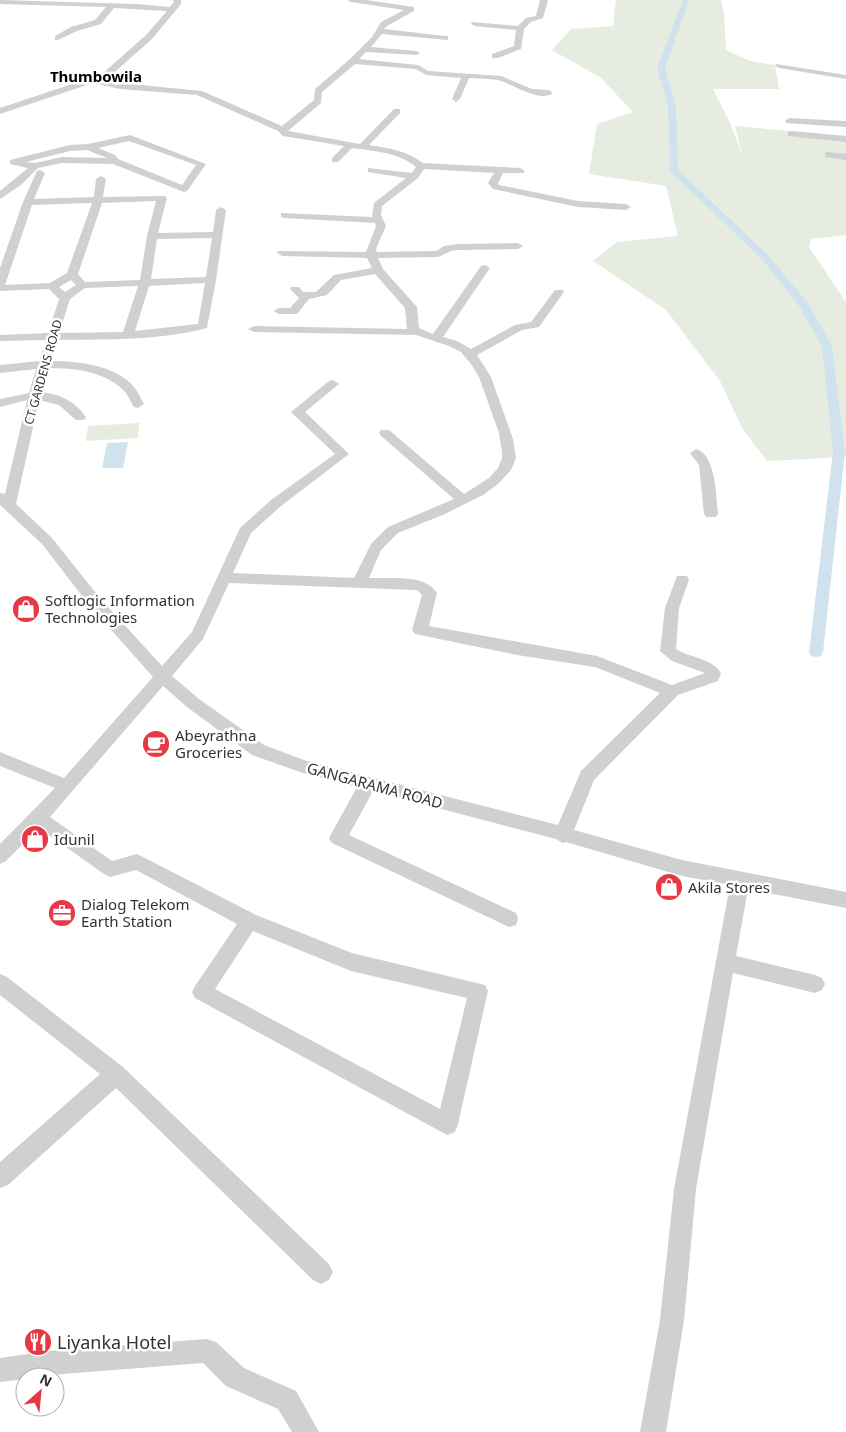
<svg xmlns="http://www.w3.org/2000/svg" width="846" height="1432" viewBox="0 0 846 1432" font-family="'Noto Sans',sans-serif">
<style>
.green{fill:#e6ecdf}
.water{fill:#cfe2ee}
.lines{fill:none;stroke-linecap:round;stroke-linejoin:round}
.canal{fill:#cfe2ee;fill-rule:evenodd}
.minor{fill:#d0d0d0;fill-rule:evenodd}
.labels{text-anchor:middle;dominant-baseline:central;stroke-width:5;stroke-linejoin:round;paint-order:stroke}
.far-street-label{font-size:12px;fill:#333;stroke:#fff}
.far-quarter-label{font-size:15px;font-weight:bold;fill:#000;stroke:#fff}
.poi-label{font-size:15px;fill:#333;stroke:#fff;text-anchor:start}
.street-label{font-size:15px;fill:#333;stroke:#fff}
.near-poi-label{font-size:18px;fill:#333;stroke:#fff;text-anchor:start}
</style>
<rect width="100%" height="100%" fill="#fff"/>
<g class="green">
<polygon points="616,0 721,0 724,13 726,50 750,61 775,65 779,89 713,89 730,123 742,154 735,126 846,136 846,235 811,239 809,247 846,302 846,457 767,461 742,428 720,381 666,310 593,261 617,242 678,236 666,186 589,174 597,124 633,112 601,78 552,50 571,29 613,26"/>
<polygon points="139,423 138,438 86,441 88,426"/>
</g>
<polygon class="water" points="128,442 123,468 102,468 107,443"/>
<g class="lines">
<polygon class="canal" points="683,0 689,0 665,68 676,105 678,170 768,255 808,303 832,346 845,452 823,652 821,656 816,657 811,656 809,652 833,452 822,346 799,306 762,259 670,171 668,105 657,68"/>
<g class="minor">
<path d="M 0,0 L 136,4 L 170,7 L 174,2 L 173,0 L 181,0 L 181,4 L 152,39 L 108,78 L 102,80 L 120,83 L 202,91 L 282,126 L 314,100 L 315,89 L 350,59 L 372,37 L 381,22 L 404,10 L 351,2 L 347,0 L 366,0 L 414,7 L 414,11 L 387,26 L 384,29 L 445,36 L 448,36 L 448,40 L 382,34 L 371,47 L 416,51 L 420,53 L 416,55 L 366,52 L 359,59 L 418,65 L 428,71 L 501,76 L 532,89 L 549,90 L 553,93 C 540,103 514,85 501,81 C 491,78 479,79 469,78 L 460,99 L 456,102 L 452,99 L 461,78 L 426,75 L 416,69 L 355,64 L 322,92 L 321,103 L 288,131 L 360,144 L 394,109 L 400,109 L 400,113 L 369,145 C 389,148 407,151 423,163 L 520,168 L 525,171 L 523,173 L 503,173 L 498,183 L 499,185 L 578,201 L 626,204 L 631,207 L 626,210 L 578,207 L 493,189 L 488,183 L 494,173 L 424,169 L 418,178 L 382,206 L 381,215 L 386,226 L 376,249 L 377,252 L 436,251 L 444,246 L 458,244 L 518,243 L 523,246 L 518,249 L 458,250 L 451,251 L 438,257 L 378,258 L 383,269 L 417,307 L 419,328 L 433,334 L 481,266 L 485,265 L 490,268 L 443,337 L 457,341 L 471,349 L 515,325 L 531,322 L 555,290 L 563,290 L 564,292 L 539,327 L 522,330 L 477,355 L 491,377 L 513,439 L 516,458 L 511,470 L 498,484 L 483,495 L 445,514 L 398,533 L 381,550 L 369,578 C 389,579 425,573 437,593 L 429,626 L 597,656 L 672,685 L 705,673 L 672,661 L 660,651 L 665,608 L 677,576 L 687,576 L 689,580 L 679,608 L 676,649 C 690,658 712,658 721,673 L 718,681 L 678,695 L 594,780 L 574,830 L 682,860 L 846,892 L 846,908 L 748,889 L 736,956 L 815,975 L 822,978 L 825,984 L 822,990 L 815,993 L 733,973 L 696,1189 L 684,1320 L 666,1432 L 640,1432 L 660,1320 L 674,1189 L 730,885 L 682,876 L 566,842 L 563,843 L 556,839 L 373,791 L 349,835 L 516,913 L 518,919 L 516,925 L 509,927 L 332,843 L 329,838 L 357,787 L 303,773 L 252,755 L 187,707 L 163,686 L 50,817 L 112,861 L 137,854 L 143,857 L 256,915 L 352,953 L 485,985 L 488,991 L 458,1124 L 455,1132 L 447,1135 L 195,998 L 192,992 L 195,986 L 237,924 L 136,870 L 110,877 L 104,874 L 39,828 L 6,861 L 0,864 L 0,844 L 55,788 L 0,766 L 0,752 L 64,778 L 153,677 L 89,605 L 42,544 L 0,505 L 0,493 L 5,494 L 27,400 L 0,407 L 0,399 L 29,393 L 36,369 L 0,373 L 0,365 L 39,361 L 46,340 L 0,341 L 0,335 L 48,333 L 59,299 L 49,289 L 0,291 L 0,268 L 23,202 L 37,171 L 40,170 L 45,173 L 34,199 L 94,197 L 96,179 L 101,176 L 106,179 L 103,197 L 165,196 L 167,198 L 158,233 L 213,232 L 216,210 L 221,207 L 226,210 L 216,280 L 207,328 C 159,341 106,339 57,340 L 51,361 C 77,361 116,365 134,387 C 138,392 141,399 144,404 L 138,408 L 134,407 C 130,401 128,394 123,390 C 104,371 74,368 48,368 L 41,392 C 60,394 75,401 86,417 L 84,420 L 76,420 L 59,405 L 39,400 L 16,504 L 52,538 L 99,597 L 162,666 L 192,632 L 240,528 L 271,500 L 335,454 L 291,412 L 329,381 L 333,380 L 339,384 L 305,412 L 349,454 L 281,506 L 251,533 L 233,573 L 354,578 L 371,544 L 388,527 L 454,499 L 381,436 L 379,433 L 381,430 L 389,430 L 464,494 L 489,478 L 498,468 L 502,458 L 502,452 L 499,433 L 479,377 L 471,364 L 461,352 L 449,346 L 416,335 L 254,332 L 248,329 L 254,326 L 407,329 L 405,308 L 375,274 L 341,280 L 327,295 L 309,299 L 297,314 L 279,314 L 273,311 L 279,308 L 290,308 L 299,298 L 290,289 L 291,287 L 299,287 L 303,292 L 316,292 L 334,275 L 372,268 L 367,258 L 282,256 L 277,253 L 278,251 L 366,252 L 376,226 L 375,223 L 285,218 L 281,217 L 281,213 L 372,217 L 374,203 L 406,178 L 368,172 L 368,168 L 412,173 L 416,167 C 398,152 374,151 352,148 L 338,162 L 332,162 L 332,158 L 344,146 L 283,136 L 278,131 L 197,95 L 120,89 L 93,83 L 0,114 L 0,108 L 102,74 L 146,35 L 167,11 L 114,8 L 101,24 L 77,31 L 58,40 L 55,40 L 55,36 L 71,27 L 95,20 L 106,7 L 0,4 ZM 156,201 L 147,236 L 140,280 L 85,282 L 78,274 L 102,203 ZM 92,203 L 67,273 L 50,283 L 5,285 L 32,205 ZM 212,238 L 206,277 L 151,279 L 157,239 ZM 71,280 L 76,285 L 65,292 L 59,287 ZM 205,283 L 198,324 L 135,331 L 149,286 ZM 138,286 L 123,332 L 59,333 L 70,299 L 85,288 ZM 229,583 L 417,590 L 422,595 L 412,630 L 415,634 L 517,655 L 595,667 L 660,693 L 581,771 L 558,825 L 304,760 L 264,745 L 199,699 L 172,676 L 203,639 ZM 253,931 L 351,971 L 467,998 L 440,1109 L 215,989 Z"/>
<polygon points="540,0 548,0 543,18 531,22 524,29 521,49 498,58 492,58 492,54 514,46 516,30 475,26 471,24 472,22 518,26 526,18 536,16"/>
<polygon points="776,64 846,75 846,79 779,68 775,66"/>
<polygon points="789,118 846,121 846,127 786,123 785,121"/>
<polygon points="791,131 846,136 846,142 788,136 788,132"/>
<path d="M 130,135 L 206,164 L 187,191 L 184,192 L 113,164 L 62,163 L 38,168 L 21,185 L 0,199 L 0,191 L 28,168 L 10,164 L 10,160 L 70,145 L 88,144 ZM 129,141 L 196,165 L 182,185 L 118,159 L 115,155 L 98,148 ZM 87,150 L 107,158 L 62,157 L 35,163 L 26,162 L 70,151 Z"/>
<polygon points="828,152 846,154 846,160 825,157 825,153"/>
<path d="M 696,449 C 716,454 716,496 718,514 L 716,517 L 706,517 L 704,514 L 699,465 L 690,453 Z"/>
<polygon points="0,974 7,977 123,1067 329,1264 333,1272 329,1280 321,1284 313,1280 116,1088 8,1185 0,1188 0,1162 100,1074 0,995"/>
<polygon points="207,1339 216,1342 244,1368 296,1391 319,1432 292,1432 278,1409 226,1386 203,1363 25,1377 25,1379 0,1382 0,1358 48,1351"/>
</g>
</g>
<defs>
<symbol id="shop-disc" viewBox="-11 -11 22 22"><circle r="9.5" fill="#e63946" stroke="#fff"/><path d="M-5-2.5h2.3a2.7 3.5 0 0 1 5.4 0H5L5.5 6h-11ZM-1.5-2.5h3a1.5 2.3 0 0 0-3 0Z" fill="#fff"/></symbol>
<symbol id="cafe-disc" viewBox="-11 -11 22 22"><circle r="9.5" fill="#e63946" stroke="#fff"/><path d="M-5.5-4.5H6V0H3Q3 3.5 0 3.5H-2.5Q-5.5 3.5-5.5 0ZM3-3.2v2h1.7v-2ZM-6 4.5H4V6H-6Z" fill="#fff"/></symbol>
<symbol id="office-disc" viewBox="-11 -11 22 22"><circle r="9.5" fill="#e63946" stroke="#fff"/><path d="M-6-3h4V-5.5h4V-3h4V5H-6ZM-1-4.5V-3h2v-1.5ZM-6 0V1H6V0Z" fill="#fff"/></symbol>
<symbol id="restaurant-disc" viewBox="-11 -11 22 22"><circle r="9.5" fill="#e63946" stroke="#fff"/><path d="M-5-6h1v4h1v-4h1v4h1v-4h1v5L-1.5 .5V6h-2V.5L-5-1ZM5-6V6H3V1.5H1.5Q1.5-4 5-6Z" fill="#fff"/></symbol>
</defs>
<g fill-rule="evenodd">
<use href="#shop-disc" x="10" y="593" width="32" height="32"/>
<use href="#cafe-disc" x="140" y="728" width="32" height="32"/>
<use href="#shop-disc" x="19" y="823" width="32" height="32"/>
<use href="#shop-disc" x="653" y="871" width="32" height="32"/>
<use href="#office-disc" x="46" y="897" width="32" height="32"/>
<use href="#restaurant-disc" x="22" y="1326" width="32" height="32"/>
</g>
<g class="labels">
<g class="far-street-label">
<text transform="translate(43 372) rotate(-74)">CT GARDENS ROAD</text>
</g>
<g class="far-quarter-label">
<text x="96" y="76">Thumbowila</text>
</g>
<g class="poi-label">
<text x="45" y="600">Softlogic Information<tspan x="45" dy="17">Technologies</tspan></text>
<text x="175" y="735">Abeyrathna<tspan x="175" dy="17">Groceries</tspan></text>
<text x="54" y="839">Idunil</text>
<text x="688" y="887">Akila Stores</text>
<text x="81" y="904">Dialog Telekom<tspan x="81" dy="17">Earth Station</tspan></text>
</g>
<g class="street-label">
<text transform="translate(375 785) rotate(15)">GANGARAMA ROAD</text>
</g>
<g class="near-poi-label">
<text x="57" y="1342">Liyanka Hotel</text>
</g>
</g>
<g transform="translate(40 1392) rotate(27)"><circle r="24" fill="#ffffff" stroke="#adadad"/>
<path d="M0-4L9 19L0 12L-9 19Z" fill="#e63946"/>
<text y="-8" font-size="14" font-weight="bold" text-anchor="middle" fill="#333333">N</text>
</g>
</svg>
